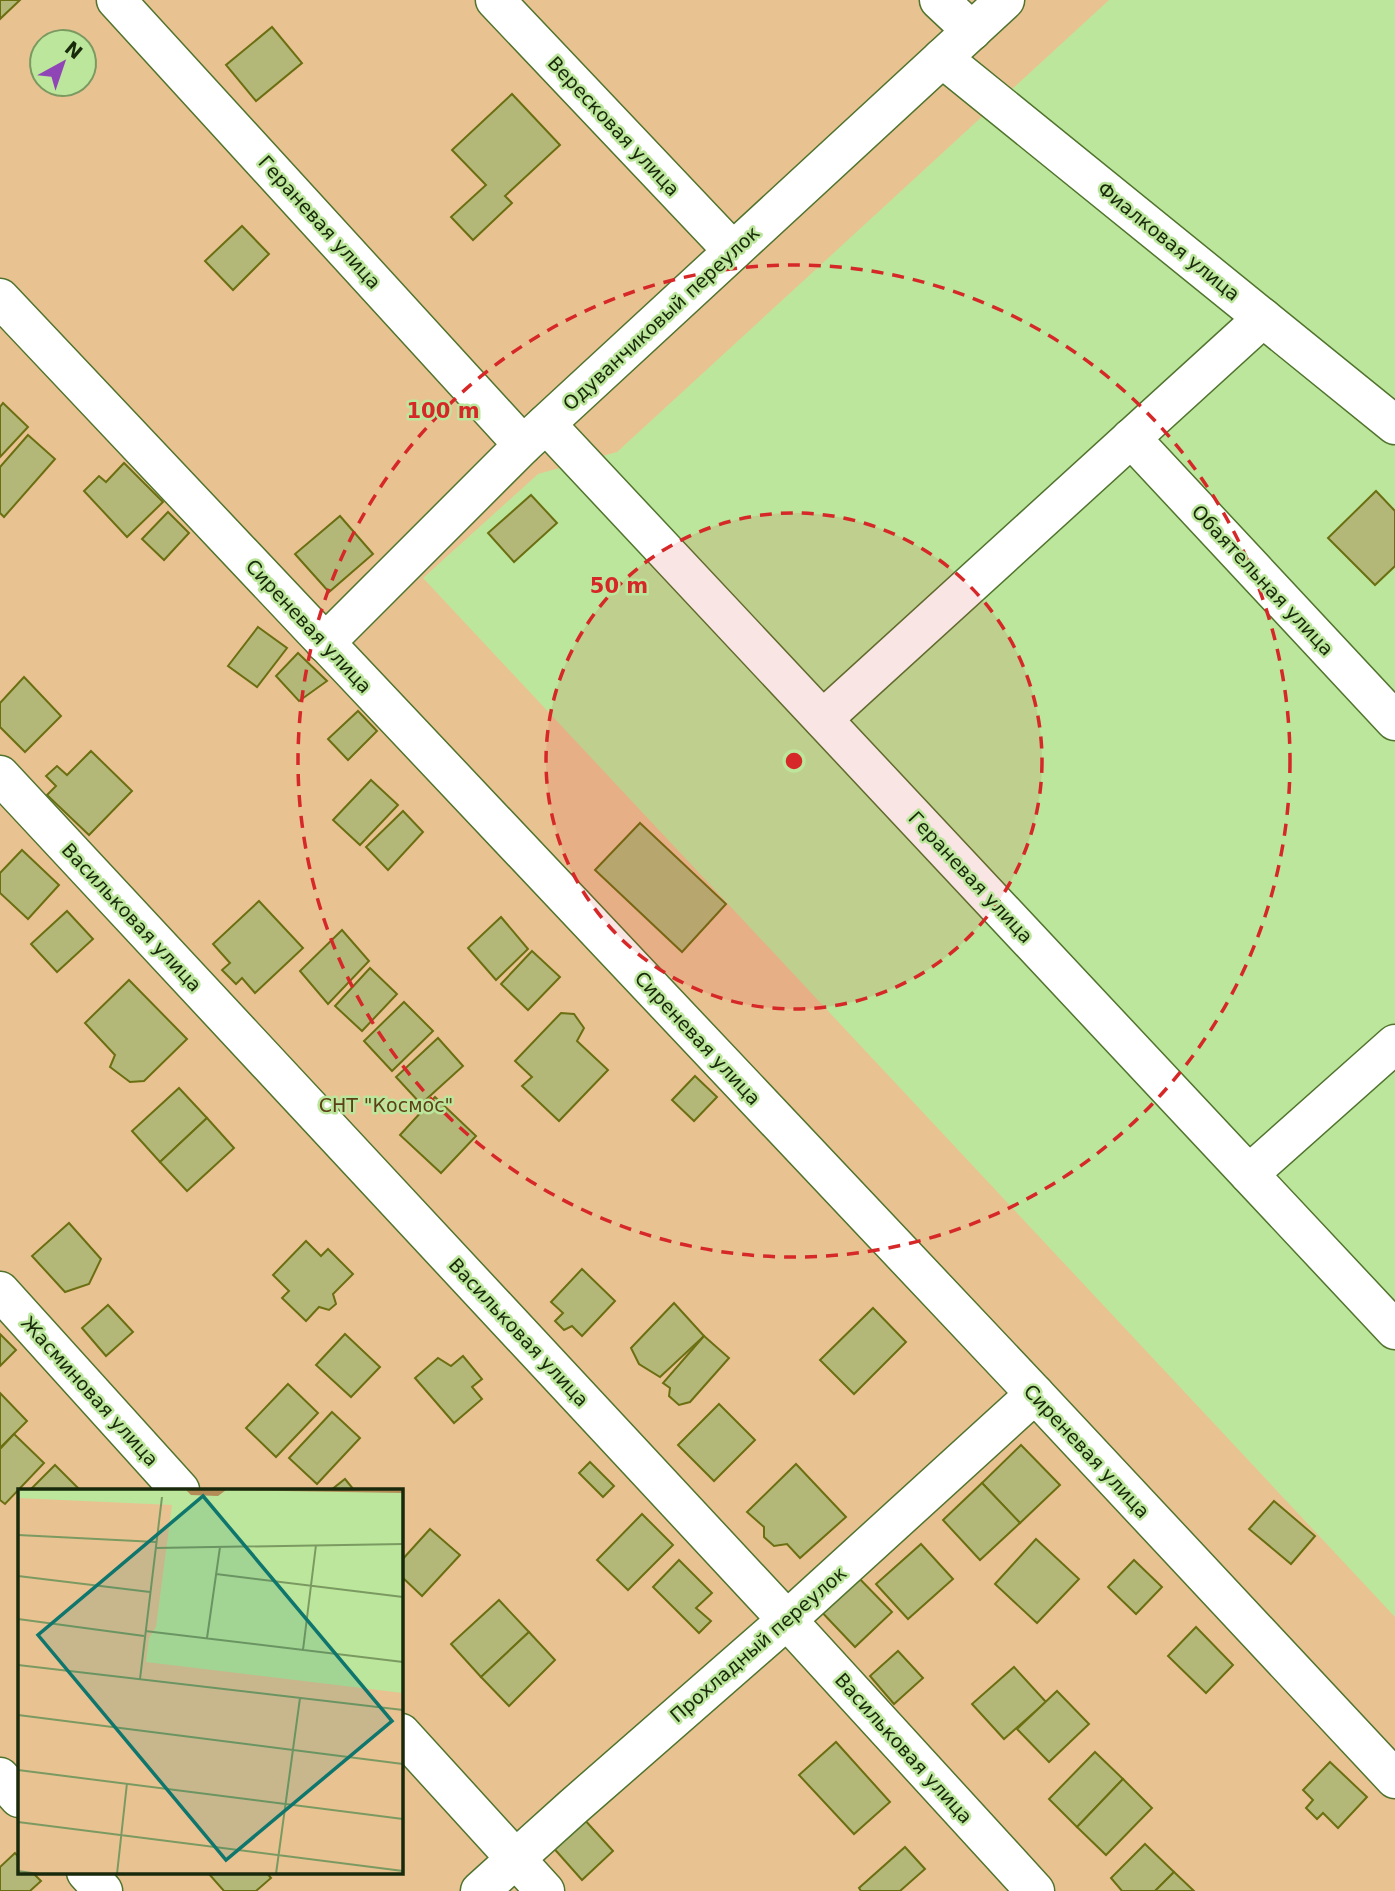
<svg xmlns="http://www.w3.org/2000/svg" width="1395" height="1891" viewBox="0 0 1395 1891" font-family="'DejaVu Sans',sans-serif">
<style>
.green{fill:#e9c292;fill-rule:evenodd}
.building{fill:#b3b878;stroke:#6b6f12;stroke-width:2}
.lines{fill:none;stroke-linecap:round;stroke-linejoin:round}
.minor-casing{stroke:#50742d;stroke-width:41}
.minor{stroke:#fff;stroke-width:38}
.ring{fill:none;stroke:#d62828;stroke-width:3.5;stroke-dasharray:12 9}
.labels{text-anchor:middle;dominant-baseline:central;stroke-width:5;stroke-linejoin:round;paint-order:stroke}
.street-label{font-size:19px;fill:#19290b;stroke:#bce69b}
.park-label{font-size:19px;fill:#5e4018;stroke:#bce69b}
.inset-road{fill:none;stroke:#7b9a61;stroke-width:2}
.view{fill:#0f766e;fill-opacity:0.15;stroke:#0f766e;stroke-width:3.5}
.inset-edge{fill:none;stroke:#19290b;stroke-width:3.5}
.centre{fill:#d62828;stroke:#bce69b;stroke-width:3.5}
.ring-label{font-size:21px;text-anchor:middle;font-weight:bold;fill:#d62828;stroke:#bce69b;stroke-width:5;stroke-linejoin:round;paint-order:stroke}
</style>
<rect width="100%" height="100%" fill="#bce69b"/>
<path class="green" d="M 0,0 L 1109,0 L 617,452 L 538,474 L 423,578 L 1395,1617 L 1395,1891 L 0,1891 ZM 42,42 L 84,42 L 84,84 L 42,84 ZM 19,1490 L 401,1490 L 401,1872 L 19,1872 Z"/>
<g class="building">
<polygon points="0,0 20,0 0,19"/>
<polygon points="272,27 302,63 256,101 226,65"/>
<polygon points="512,94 560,145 505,196 512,203 473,240 451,217 486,185 452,150"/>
<polygon points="242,226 269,254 233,290 205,261"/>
<polygon points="3,403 28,427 0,457 0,407"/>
<polygon points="28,435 55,459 4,517 0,513 0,467"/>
<polygon points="124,463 163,502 127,537 84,491 99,476 106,482"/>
<polygon points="1376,491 1395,511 1395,566 1375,585 1328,538"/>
<polygon points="531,495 557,523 514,562 488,533"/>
<polygon points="168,512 189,533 164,560 142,539"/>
<polygon points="340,516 373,554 329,592 295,554"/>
<polygon points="258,627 287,648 257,687 228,666"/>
<polygon points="298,653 327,681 299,701 276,676"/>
<polygon points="24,677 61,716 25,752 0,727 0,703"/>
<polygon points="358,711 377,731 348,760 328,739"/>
<polygon points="91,751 132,791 89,835 47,795 56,786 46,776 57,766 67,775"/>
<polygon points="371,780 398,805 360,845 333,820"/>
<polygon points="403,811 423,832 388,870 366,847"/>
<polygon points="640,823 726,904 682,952 595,870"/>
<polygon points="22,850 59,885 28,919 0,893 0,873"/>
<polygon points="259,901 303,948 255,993 242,978 236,984 222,970 230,963 213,944"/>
<polygon points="67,911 93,939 57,972 31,944"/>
<polygon points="501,917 528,949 496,980 468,948"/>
<polygon points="342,930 369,961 328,1004 300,971"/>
<polygon points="532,951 560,977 528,1010 501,984"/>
<polygon points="370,968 397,994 362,1031 335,1006"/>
<polygon points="129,980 187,1039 144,1081 130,1082 110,1067 115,1055 85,1023"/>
<polygon points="404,1002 433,1031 392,1071 364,1041"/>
<polygon points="561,1013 574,1014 584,1028 577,1041 608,1070 559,1121 522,1086 532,1077 515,1061"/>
<polygon points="438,1038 463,1066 421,1104 396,1077"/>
<polygon points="695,1076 717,1097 694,1121 672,1100"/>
<polygon points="179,1088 207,1118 160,1162 132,1131"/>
<polygon points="435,1097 476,1136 441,1173 400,1135"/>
<polygon points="207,1118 234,1148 187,1191 160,1162"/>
<polygon points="69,1223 101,1259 89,1284 65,1292 32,1256"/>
<polygon points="306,1241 321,1256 328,1249 353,1274 333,1294 336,1304 329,1310 319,1307 306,1321 282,1298 289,1291 273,1275"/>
<polygon points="582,1269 615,1301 582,1336 572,1326 564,1330 555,1321 563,1313 551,1302"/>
<polygon points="674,1303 704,1336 660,1377 639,1364 631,1348"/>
<polygon points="108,1305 133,1332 106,1356 82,1328"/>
<polygon points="873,1308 906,1342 854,1394 820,1360"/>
<polygon points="0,1334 16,1350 0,1366"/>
<polygon points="345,1334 380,1367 351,1397 316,1365"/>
<polygon points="704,1336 729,1358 690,1402 679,1405 669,1396 670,1388 663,1383"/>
<polygon points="463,1356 482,1379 472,1387 482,1399 454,1423 415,1378 438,1358 451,1366"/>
<polygon points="288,1384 318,1413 276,1457 246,1428"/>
<polygon points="0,1393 27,1421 0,1448"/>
<polygon points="719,1404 755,1440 714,1481 678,1445"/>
<polygon points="332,1412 360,1438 317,1484 289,1458"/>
<polygon points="14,1434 44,1463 5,1504 0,1500 0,1449"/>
<polygon points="1021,1445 1060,1485 1020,1523 982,1483"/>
<polygon points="590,1462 614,1486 603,1497 579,1473"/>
<polygon points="796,1464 846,1517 800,1558 787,1544 774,1546 764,1537 764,1527 747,1512"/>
<polygon points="55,1465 80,1490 30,1490"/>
<polygon points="345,1479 354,1490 331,1490"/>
<polygon points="982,1483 1020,1523 980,1560 943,1520"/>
<polygon points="1274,1501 1315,1536 1291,1564 1249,1529"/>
<polygon points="642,1514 673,1545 628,1590 597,1560"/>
<polygon points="430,1529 460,1555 422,1596 401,1576 401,1561"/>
<polygon points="1036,1539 1079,1579 1037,1623 995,1584"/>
<polygon points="921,1544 953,1579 908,1619 876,1584"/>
<polygon points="679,1560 712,1593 696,1608 711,1621 699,1633 653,1587"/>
<polygon points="1134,1560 1162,1587 1136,1614 1108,1587"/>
<polygon points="852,1571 892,1612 855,1647 816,1606"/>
<polygon points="499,1600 529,1632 481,1677 451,1644"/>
<polygon points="1196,1627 1233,1665 1206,1693 1168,1656"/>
<polygon points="529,1632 555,1660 509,1706 481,1677"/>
<polygon points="898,1651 923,1678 894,1704 870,1676"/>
<polygon points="1014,1667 1046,1702 1004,1739 972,1704"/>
<polygon points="1057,1691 1089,1724 1049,1762 1017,1729"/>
<polygon points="836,1742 890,1802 854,1834 799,1775"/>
<polygon points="1095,1752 1123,1779 1077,1827 1049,1799"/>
<polygon points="1330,1762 1367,1797 1338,1828 1323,1813 1317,1819 1306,1808 1313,1800 1303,1790"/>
<polygon points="1123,1779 1152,1808 1106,1855 1077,1827"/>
<polygon points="573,1807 613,1851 582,1880 542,1835"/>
<polygon points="1145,1844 1174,1872 1155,1891 1122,1891 1111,1878"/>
<polygon points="905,1847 925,1869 900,1891 861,1891 859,1888"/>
<polygon points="15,1853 19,1858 19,1872 32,1872 41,1881 30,1891 0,1891 0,1867"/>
<polygon points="211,1872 266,1872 271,1878 256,1891 224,1891 209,1874"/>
<polygon points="1174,1872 1194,1891 1155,1891"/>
</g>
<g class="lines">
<defs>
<g id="minor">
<polyline points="116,0 523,445"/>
<polyline points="495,0 733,251"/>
<polyline points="939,0 972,31"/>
<polyline points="942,58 1395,425"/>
<polyline points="0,298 1035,1394 1395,1779"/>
<polyline points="546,424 1395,1330"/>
<polyline points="1131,438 1395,721"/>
<polyline points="325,643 523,445 1005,0"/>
<polyline points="823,719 1263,318"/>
<polyline points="0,775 787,1620 1035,1891"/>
<polyline points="1249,1174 1395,1044"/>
<polyline points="0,1291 180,1490"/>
<polyline points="401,1733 545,1891"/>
<polyline points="0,1777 19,1798"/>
<polyline points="86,1872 103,1891"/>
<polyline points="480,1891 573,1807 787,1620 1035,1394"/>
</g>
</defs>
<use href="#minor" class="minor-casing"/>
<use href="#minor" class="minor"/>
</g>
<circle cx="794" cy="761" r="248" fill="#d62828" fill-opacity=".12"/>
<g class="ring">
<circle cx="794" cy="761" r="248"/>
<circle cx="794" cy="761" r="496"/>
</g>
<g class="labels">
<g class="street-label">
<text transform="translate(614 126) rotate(47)">Вересковая улица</text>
<text transform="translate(320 222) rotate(48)">Гераневая улица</text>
<text transform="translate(1169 241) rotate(39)">Фиалковая улица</text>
<text transform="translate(661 318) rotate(-43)">Одуванчиковый переулок</text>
<text transform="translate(1263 580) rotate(47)">Обаятельная улица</text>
<text transform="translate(309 626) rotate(47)">Сиреневая улица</text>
<text transform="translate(971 877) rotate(47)">Гераневая улица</text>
<text transform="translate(132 917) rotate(47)">Васильковая улица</text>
<text transform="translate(698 1038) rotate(47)">Сиреневая улица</text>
<text transform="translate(519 1332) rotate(47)">Васильковая улица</text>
<text transform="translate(90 1391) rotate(48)">Жасминовая улица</text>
<text transform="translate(1087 1451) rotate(47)">Сиреневая улица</text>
<text transform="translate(758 1644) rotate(-41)">Прохладный переулок</text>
<text transform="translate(904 1748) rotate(48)">Васильковая улица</text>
</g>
<g class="park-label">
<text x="386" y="1105">СНТ "Космос"</text>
</g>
</g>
<g transform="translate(18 1489)">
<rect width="385" height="385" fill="#bce69b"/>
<path d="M 0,9 L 154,16 L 138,138 L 131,149 L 128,173 L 385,204 L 385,385 L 0,385 Z" fill="#e9c292"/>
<path d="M 167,0 L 385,0 L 385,4 L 208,1 L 200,7 L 173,6 Z" fill="#b48c58"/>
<path class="inset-road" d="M 0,46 L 138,53M 137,59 L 385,55M 198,85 L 385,108M 0,87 L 132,103M 0,130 L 126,147M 127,142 L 385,173M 189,149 L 202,58M 285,161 L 298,56M 0,176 L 385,221M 122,190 L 144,8M 0,226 L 385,275M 0,281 L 385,330M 0,333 L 385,382M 0,382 L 21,385M 99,385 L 109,294M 258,385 L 282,209"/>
<path class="view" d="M 185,7 L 374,232 L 208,371 L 20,146 Z"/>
<rect width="385" height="385" class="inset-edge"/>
</g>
<circle cx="794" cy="761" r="10" class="centre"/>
<g class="ring-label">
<text x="443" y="418">100 m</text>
<text x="619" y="593">50 m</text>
</g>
<g transform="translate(63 63) rotate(40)"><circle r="33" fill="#bce69b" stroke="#7b9a61" stroke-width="2"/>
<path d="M0-5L12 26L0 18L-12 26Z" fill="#9045b7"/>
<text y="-10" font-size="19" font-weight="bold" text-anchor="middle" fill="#19290b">N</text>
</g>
</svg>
